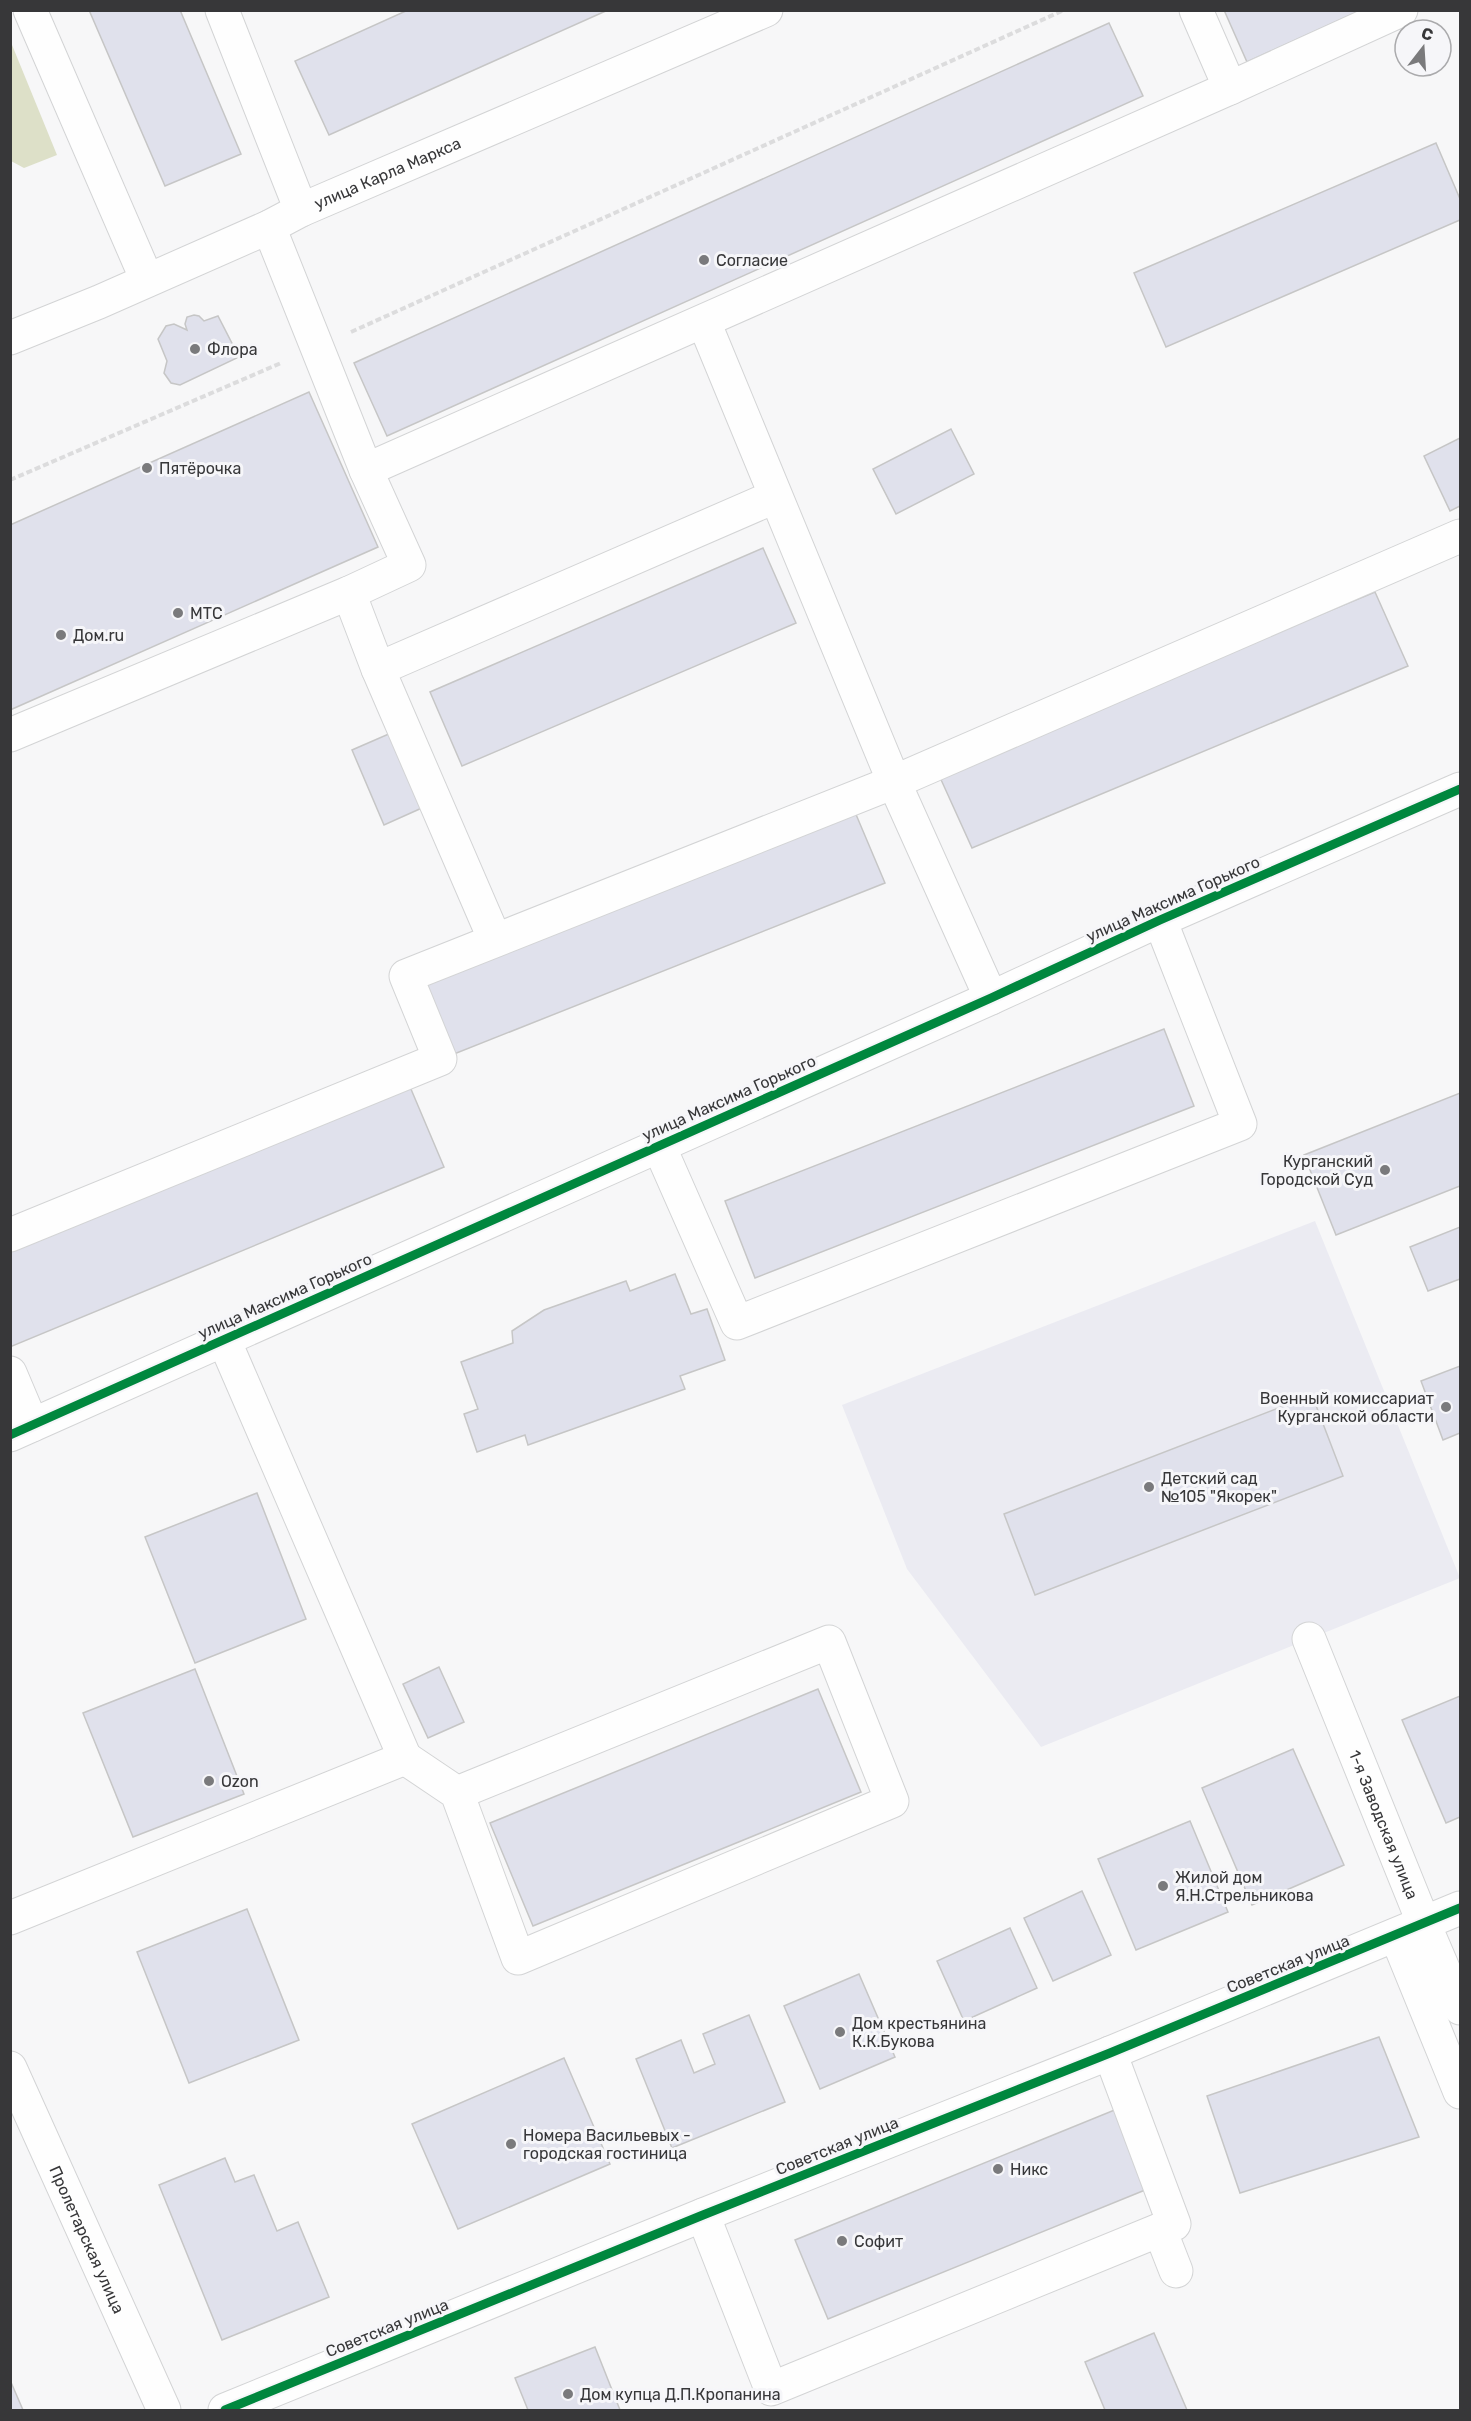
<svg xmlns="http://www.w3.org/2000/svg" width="1471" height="2421" viewBox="0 0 1471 2421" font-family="Rubik,sans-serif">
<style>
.built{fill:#ebebf2}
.green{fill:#dde0c8}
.building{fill:#e0e1ec;stroke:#c6c6c6;stroke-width:1.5}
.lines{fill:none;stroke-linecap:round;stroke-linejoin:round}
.minor-casing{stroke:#d3d4d5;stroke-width:35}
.major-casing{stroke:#d3d4d5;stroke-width:35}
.path{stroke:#dcdcdd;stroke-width:4;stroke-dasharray:6 3;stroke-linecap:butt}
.minor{stroke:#fefefe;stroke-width:33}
.major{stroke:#fefefe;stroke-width:33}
.cycleway-casing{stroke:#f6f6f9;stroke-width:13}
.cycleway{stroke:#00873e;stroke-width:9}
.poi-dot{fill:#7a7a7c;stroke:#f6f6f9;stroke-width:2}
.labels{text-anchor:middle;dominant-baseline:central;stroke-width:6;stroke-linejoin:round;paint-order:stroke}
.street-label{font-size:16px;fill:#373739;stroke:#f6f6f9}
.poi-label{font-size:16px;fill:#373739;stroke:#f6f6f9;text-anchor:start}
</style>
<rect width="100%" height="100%" fill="#f7f7f8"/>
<polygon class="built" points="1315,1221 1460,1578 1041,1747 907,1569 842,1405"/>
<polygon class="green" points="10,40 57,155 24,168 11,161"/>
<g class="building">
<polygon points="89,10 180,10 241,154 165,186"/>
<polygon points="408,10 608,10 329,135 295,61"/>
<polygon points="1224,10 1362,10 1247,62"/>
<polygon points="1109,23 1143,96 387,436 354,363"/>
<polygon points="1436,143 1460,199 1460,220 1166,347 1134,273"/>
<polygon points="194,315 199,316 204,321 218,316 239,357 180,385 171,383 164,373 167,361 158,339 166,326 174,324 187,330 185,324 187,317"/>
<polygon points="309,392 378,547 10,710 10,525"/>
<polygon points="951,429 974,474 896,514 873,469"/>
<polygon points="1460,438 1460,506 1450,511 1424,456"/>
<polygon points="763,548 796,623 462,766 430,692"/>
<polygon points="1375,592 1408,666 972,848 938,773"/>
<polygon points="391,733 424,807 384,825 352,750"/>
<polygon points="852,805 885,883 449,1056 418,978"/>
<polygon points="1164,1029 1194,1106 755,1278 725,1201"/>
<polygon points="405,1075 444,1167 10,1347 10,1238"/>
<polygon points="1460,1093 1460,1186 1336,1235 1304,1155"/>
<polygon points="1460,1227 1460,1279 1428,1291 1410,1247"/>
<polygon points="675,1274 691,1314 707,1309 725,1360 680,1376 685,1389 528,1445 525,1435 477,1452 464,1414 478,1409 461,1362 513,1343 512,1331 544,1310 626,1281 630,1291"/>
<polygon points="1460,1366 1460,1433 1443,1440 1421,1381"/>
<polygon points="1312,1395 1343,1476 1035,1595 1004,1514"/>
<polygon points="257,1493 306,1619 195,1663 145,1537"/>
<polygon points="439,1667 464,1722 428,1738 403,1684"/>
<polygon points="195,1669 244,1794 133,1837 83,1713"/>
<polygon points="818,1689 861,1792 533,1926 490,1823"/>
<polygon points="1460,1696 1460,1817 1446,1823 1402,1720"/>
<polygon points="1293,1749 1344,1865 1252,1905 1202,1788"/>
<polygon points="1190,1821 1228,1912 1136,1950 1098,1859"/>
<polygon points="1082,1891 1111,1955 1053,1981 1024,1918"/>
<polygon points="247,1909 299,2040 189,2083 137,1952"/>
<polygon points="1010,1928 1037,1988 964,2021 937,1961"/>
<polygon points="859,1974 895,2057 820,2089 784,2006"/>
<polygon points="749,2015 785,2102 672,2148 636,2059 681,2040 694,2073 715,2064 703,2034"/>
<polygon points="1379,2037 1419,2137 1240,2193 1207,2096"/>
<polygon points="564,2058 610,2164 458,2229 412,2124"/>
<polygon points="1117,2109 1150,2188 828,2319 795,2240"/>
<polygon points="225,2158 235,2182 254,2175 277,2231 298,2222 329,2297 222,2340 159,2185"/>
<polygon points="1154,2333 1187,2410 1105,2410 1085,2362"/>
<polygon points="595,2347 620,2410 528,2410 515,2378"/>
<polygon points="10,2380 23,2410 10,2410"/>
</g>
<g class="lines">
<defs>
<g id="minor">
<polyline points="30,10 147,280"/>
<polyline points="222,10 301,210"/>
<polyline points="1196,10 1230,88 1401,10"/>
<polyline points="704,322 894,782 1460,536"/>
<polyline points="366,470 1230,88"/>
<polyline points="349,593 378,669 495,940"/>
<polyline points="378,669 774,497"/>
<polyline points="10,735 349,593 409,565 366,470 269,227"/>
<polyline points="659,1146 737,1323 1240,1124 1160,920"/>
<polyline points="10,1235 440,1059 406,976 894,782 991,998"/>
<polyline points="10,1373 32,1425"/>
<polyline points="10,1435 991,998 1160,920 1460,789"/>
<path id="s1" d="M 1309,1639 L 1424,1924 L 1460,2008"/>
<polyline points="405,1758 457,1793 829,1642 892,1801 518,1958 457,1793"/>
<polyline points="10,1918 405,1758 224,1340"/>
<polyline points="1396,1935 1460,2092"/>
<polyline points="703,2215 771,2389 1174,2224 1110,2053"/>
<polyline points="1160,2230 1176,2271"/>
<polyline points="225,2410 703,2215 1110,2053 1460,1908"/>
</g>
<g id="major">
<path id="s2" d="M 10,338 L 99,302 L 269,227 L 301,210 L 766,10"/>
<path id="s3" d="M 10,2068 L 164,2410"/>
</g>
</defs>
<use href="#minor" class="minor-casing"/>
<use href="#major" class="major-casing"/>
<g class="path">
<polyline points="351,332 1064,10"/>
<polyline points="10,480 281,363"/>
</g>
<use href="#minor" class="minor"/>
<use href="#major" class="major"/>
<defs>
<g id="cycleway">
<polyline points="10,1435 991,998 1160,920 1460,789"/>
<polyline points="225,2410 703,2215 1110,2053 1460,1908"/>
</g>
</defs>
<use href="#cycleway" class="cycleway-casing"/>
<use href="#cycleway" class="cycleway"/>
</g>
<g class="poi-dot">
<circle cx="704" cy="260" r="6"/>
<circle cx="195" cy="349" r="6"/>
<circle cx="147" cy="468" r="6"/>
<circle cx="178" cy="613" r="6"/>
<circle cx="61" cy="635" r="6"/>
<circle cx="1385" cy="1170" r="6"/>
<circle cx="1446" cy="1407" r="6"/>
<circle cx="1149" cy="1487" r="6"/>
<circle cx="209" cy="1781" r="6"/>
<circle cx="1163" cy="1886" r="6"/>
<circle cx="840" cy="2032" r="6"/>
<circle cx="511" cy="2144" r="6"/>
<circle cx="998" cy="2169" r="6"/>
<circle cx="842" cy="2241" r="6"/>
<circle cx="568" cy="2394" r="6"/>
</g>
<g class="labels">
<g class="street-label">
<text stroke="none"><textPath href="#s2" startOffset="412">улица Карла Маркса</textPath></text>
<text transform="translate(1173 899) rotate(-24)">улица Максима Горького</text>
<text transform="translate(729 1098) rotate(-24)">улица Максима Горького</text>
<text transform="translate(285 1296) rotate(-24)">улица Максима Горького</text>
<text stroke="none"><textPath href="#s1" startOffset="200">1-я Заводская улица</textPath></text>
<text transform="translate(1288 1964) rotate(-22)">Советская улица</text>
<text transform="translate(837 2146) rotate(-22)">Советская улица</text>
<text stroke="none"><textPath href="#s3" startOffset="188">Пролетарская улица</textPath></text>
<text transform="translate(387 2328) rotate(-22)">Советская улица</text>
</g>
<g class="poi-label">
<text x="716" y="260">Согласие</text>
<text x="207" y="349">Флора</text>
<text x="159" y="468">Пятёрочка</text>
<text x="190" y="613">МТС</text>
<text x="73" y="635">Дом.ru</text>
<text x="1373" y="1161" text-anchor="end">Курганский<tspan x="1373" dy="18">Городской Суд</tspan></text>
<text x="1434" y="1398" text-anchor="end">Военный комиссариат<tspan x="1434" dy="18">Курганской области</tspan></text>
<text x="1161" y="1478">Детский сад<tspan x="1161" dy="18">№105 "Якорек"</tspan></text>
<text x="221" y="1781">Ozon</text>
<text x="1175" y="1877">Жилой дом<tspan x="1175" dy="18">Я.Н.Стрельникова</tspan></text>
<text x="852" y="2023">Дом крестьянина<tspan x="852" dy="18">К.К.Букова</tspan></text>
<text x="523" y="2135">Номера Васильевых -<tspan x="523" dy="18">городская гостиница</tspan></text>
<text x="1010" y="2169">Никс</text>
<text x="854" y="2241">Софит</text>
<text x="580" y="2394">Дом купца Д.П.Кропанина</text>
</g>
</g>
<rect width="1471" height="2421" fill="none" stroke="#373739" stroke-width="24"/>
<g transform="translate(1423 48) rotate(17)"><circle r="28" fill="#f6f6f9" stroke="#aaaaac" stroke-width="1.5"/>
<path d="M0-4.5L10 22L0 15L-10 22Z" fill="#7a7a7c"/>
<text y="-9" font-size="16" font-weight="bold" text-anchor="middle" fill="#373739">С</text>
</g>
</svg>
